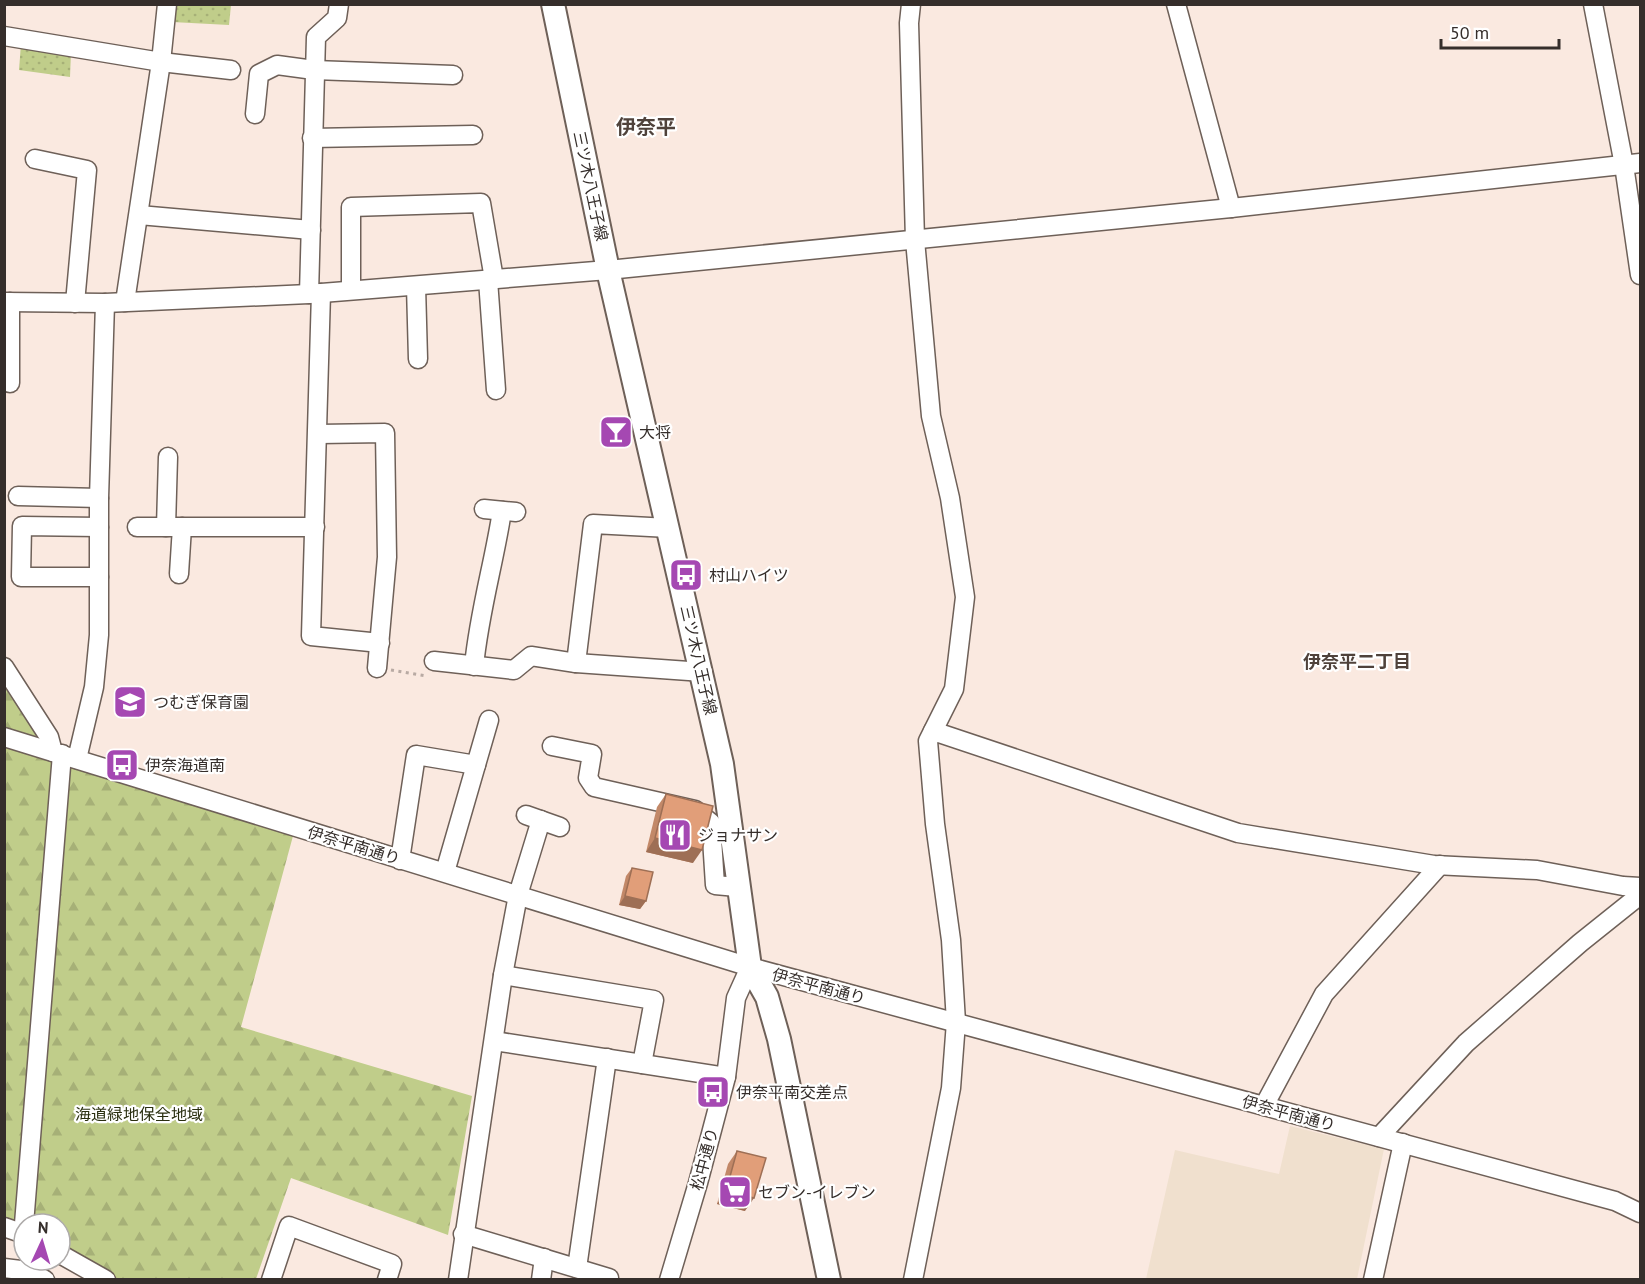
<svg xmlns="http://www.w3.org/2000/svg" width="1645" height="1284" viewBox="0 0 1645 1284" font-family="'PT Sans','Noto Sans JP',sans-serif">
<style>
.commercial{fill:#f0e0ce}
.forest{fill:url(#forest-firs)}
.park{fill:url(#park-dots)}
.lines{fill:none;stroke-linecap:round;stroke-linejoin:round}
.minor-casing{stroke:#6e6058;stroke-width:21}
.major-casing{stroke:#6e6058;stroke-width:26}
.path{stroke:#b8aaa3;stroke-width:3;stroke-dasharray:3 4.5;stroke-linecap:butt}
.minor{stroke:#fff;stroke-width:18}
.major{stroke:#fff;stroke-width:22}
.wall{fill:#c28868}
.shaded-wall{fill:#9e6f55}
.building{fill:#e19e79;stroke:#9e6f55;stroke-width:1.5}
.labels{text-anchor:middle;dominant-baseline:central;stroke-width:4.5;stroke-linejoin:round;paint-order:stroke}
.street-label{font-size:16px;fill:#352e2b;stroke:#fff}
.poi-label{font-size:16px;fill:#352e2b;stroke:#fff;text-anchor:start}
.park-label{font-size:16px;fill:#2a2f10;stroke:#fff}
.neighbourhood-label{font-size:18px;font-weight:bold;fill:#4f423b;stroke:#fff}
.quarter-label{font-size:20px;font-weight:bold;fill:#4f423b;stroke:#fff}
</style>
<defs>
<pattern id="forest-firs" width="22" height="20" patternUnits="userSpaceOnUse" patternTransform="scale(1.5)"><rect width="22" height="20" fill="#c0cd8a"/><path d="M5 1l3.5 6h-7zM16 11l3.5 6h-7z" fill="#a6b077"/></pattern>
<pattern id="park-dots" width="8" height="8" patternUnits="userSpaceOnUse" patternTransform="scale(1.5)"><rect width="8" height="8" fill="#c0cd8a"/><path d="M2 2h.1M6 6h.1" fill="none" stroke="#a6b077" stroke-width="1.8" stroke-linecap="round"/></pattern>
</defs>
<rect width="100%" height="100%" fill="#fae9e0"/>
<polygon class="commercial" points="1290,1126 1384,1149 1357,1279 1146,1279 1175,1150 1279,1174"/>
<polygon class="forest" points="4,680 51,758 77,764 293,836 241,1027 472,1096 448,1235 291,1178 256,1279 120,1280 60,1246 60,1224 5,1222"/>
<g class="park">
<polygon points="173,5 231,5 229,25 172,22"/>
<polygon points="21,44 71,52 70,77 19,70"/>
</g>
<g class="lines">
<defs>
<g id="minor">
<polyline points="911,4 909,23 915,240 931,416 950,498 965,597 954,689 928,741 935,824 951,940 956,1022 951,1088 913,1280"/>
<polyline points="1176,4 1231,208"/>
<polyline points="1593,4 1624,165 1640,275"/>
<polyline points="4,36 161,62 231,70"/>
<polyline points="255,114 259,74 277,65 314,70 453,75"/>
<polyline points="312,138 473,135"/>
<polyline points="35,159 87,170 75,303"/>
<polyline points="139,215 311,230"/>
<polyline points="488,280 496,390"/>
<polyline points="416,286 418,359"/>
<polyline points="351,290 351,207 481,203 494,279"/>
<polyline points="321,293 311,636 380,643"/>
<polyline points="309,294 316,37 337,18 339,4"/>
<polyline points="4,302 105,303 309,294 608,270 1231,208 1640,163"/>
<polyline points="10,302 10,383"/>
<polyline points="125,302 161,62 167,4"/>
<polyline points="319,434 385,433 387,557 377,668"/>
<polyline points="18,496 99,498"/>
<polyline points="484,509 516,512"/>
<polyline points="99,527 22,526 21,577 99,577"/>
<polyline points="137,527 315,527"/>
<polyline points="166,527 168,457"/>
<polyline points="179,574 182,527"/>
<polyline points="434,661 514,670 531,656 576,663 703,672"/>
<polyline points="576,663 593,524 669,528"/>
<path d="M 474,666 C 479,613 494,563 502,511"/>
<polyline points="4,667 49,737 53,752"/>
<polyline points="933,731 1238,833 1434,865 1537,870 1623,886 1640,887"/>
<polyline points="4,737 750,967 1615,1201 1640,1213"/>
<polyline points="552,746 592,754 588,778 594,787 695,810 711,823 715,885 737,887"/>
<polyline points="77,759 94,687 99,635 99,498 105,303"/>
<polyline points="526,815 560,827"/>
<polyline points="400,860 416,755 476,765"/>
<polyline points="445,872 489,720"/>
<polyline points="503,975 654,1000 642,1064"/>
<polyline points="494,1041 726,1077"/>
<polyline points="1264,1106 1324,994 1440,865"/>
<polyline points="1379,1137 1466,1043 1580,943 1640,895"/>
<polyline points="24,1224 62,754"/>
<polyline points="4,1227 24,1234"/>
<polyline points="463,1234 609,1278"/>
<polyline points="60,1254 106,1280"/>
<polyline points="4,1268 29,1271 45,1280"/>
<polyline points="577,1268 607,1058"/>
<polyline points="271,1280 289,1226 392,1264 387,1280"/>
<polyline points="458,1280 503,975 518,895 541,820"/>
<polyline points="541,1280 544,1258"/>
<polyline points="669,1280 698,1183 726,1077 736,998 750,967"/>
<polyline points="1373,1280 1403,1143"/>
</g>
<polyline id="major" points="553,4 608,270 722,764 750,967 767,997 779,1039 829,1280"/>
</defs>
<use href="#minor" class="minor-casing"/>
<use href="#major" class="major-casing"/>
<polyline class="path" points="391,670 426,676"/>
<use href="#minor" class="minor"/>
<use href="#major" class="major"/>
</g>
<g class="wall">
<polygon points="666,794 693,863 646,852 657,807"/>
<polygon points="632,868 646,901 640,909 619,905 626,876"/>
<polygon points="737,1151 745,1211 717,1204 728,1164"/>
</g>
<g class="shaded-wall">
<polygon points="655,838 702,850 693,863 646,852"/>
<polygon points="625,896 646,901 640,909 619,905"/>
<polygon points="726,1191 754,1198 745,1211 717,1204"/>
</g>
<g class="building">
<polygon points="666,794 713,806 702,850 655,838"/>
<polygon points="632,868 653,872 646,901 625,896"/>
<polygon points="737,1151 766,1158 754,1198 726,1191"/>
</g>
<defs>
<symbol id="bar-square" viewBox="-11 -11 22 22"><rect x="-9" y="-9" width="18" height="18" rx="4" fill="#a548b2" stroke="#fff"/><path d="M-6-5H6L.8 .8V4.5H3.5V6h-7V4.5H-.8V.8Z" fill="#fff"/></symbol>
<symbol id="bus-square" viewBox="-11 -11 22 22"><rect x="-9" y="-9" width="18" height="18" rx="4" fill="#a548b2" stroke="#fff"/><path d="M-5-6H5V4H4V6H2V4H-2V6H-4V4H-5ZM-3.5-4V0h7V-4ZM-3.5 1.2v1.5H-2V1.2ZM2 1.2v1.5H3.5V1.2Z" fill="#fff"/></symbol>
<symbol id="school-square" viewBox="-11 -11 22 22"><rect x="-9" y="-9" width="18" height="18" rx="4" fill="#a548b2" stroke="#fff"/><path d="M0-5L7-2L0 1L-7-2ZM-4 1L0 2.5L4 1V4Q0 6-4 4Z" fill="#fff"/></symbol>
<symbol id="restaurant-square" viewBox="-11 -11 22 22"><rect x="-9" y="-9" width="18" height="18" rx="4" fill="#a548b2" stroke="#fff"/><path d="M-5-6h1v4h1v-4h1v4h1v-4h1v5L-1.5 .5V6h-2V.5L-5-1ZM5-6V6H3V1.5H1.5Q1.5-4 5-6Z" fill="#fff"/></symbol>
<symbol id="supermarket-square" viewBox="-11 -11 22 22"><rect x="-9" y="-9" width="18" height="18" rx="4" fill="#a548b2" stroke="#fff"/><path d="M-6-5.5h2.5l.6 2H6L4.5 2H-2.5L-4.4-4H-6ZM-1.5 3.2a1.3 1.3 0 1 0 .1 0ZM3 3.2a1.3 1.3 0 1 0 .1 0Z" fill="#fff"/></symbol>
</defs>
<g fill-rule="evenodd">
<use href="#bar-square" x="597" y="413" width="38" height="38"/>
<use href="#bus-square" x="667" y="556" width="38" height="38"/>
<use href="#school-square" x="111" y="683" width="38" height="38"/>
<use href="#bus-square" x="103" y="746" width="38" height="38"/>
<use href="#restaurant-square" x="656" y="816" width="38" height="38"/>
<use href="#bus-square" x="694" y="1073" width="38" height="38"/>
<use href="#supermarket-square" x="716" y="1173" width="38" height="38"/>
</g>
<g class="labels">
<g class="street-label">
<text transform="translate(591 186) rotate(78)">三ツ木八王子線</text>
<text transform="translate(699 660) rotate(77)">三ツ木八王子線</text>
<text transform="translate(354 845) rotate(17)">伊奈平南通り</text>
<text transform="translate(819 986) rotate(15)">伊奈平南通り</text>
<text transform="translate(1289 1113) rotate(15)">伊奈平南通り</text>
<text transform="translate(704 1159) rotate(-75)">松中通り</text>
</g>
<g class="poi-label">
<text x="639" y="432">大将</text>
<text x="709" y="575">村山ハイツ</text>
<text x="153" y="702">つむぎ保育園</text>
<text x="145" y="765">伊奈海道南</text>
<text x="698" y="835">ジョナサン</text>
<text x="736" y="1092">伊奈平南交差点</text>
<text x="758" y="1192">セブン-イレブン</text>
</g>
<g class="park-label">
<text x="139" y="1114">海道緑地保全地域</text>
</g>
<g class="neighbourhood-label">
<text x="1357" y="661">伊奈平二丁目</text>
</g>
<g class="quarter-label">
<text x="646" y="127">伊奈平</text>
</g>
</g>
<rect width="1645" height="1284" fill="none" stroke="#352e2b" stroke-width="12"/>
<g transform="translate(42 1242) rotate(4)"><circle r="28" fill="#ffffff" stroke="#aeabaa" stroke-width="1.5"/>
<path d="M0-4.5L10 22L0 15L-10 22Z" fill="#a548b2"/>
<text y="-9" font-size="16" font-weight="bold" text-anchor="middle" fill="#352e2b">N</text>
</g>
<path d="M1441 39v9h118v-9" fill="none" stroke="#352e2b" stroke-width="3"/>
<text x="1450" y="39" font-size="18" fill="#352e2b" stroke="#ffffff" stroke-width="4.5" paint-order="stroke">50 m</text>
</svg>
